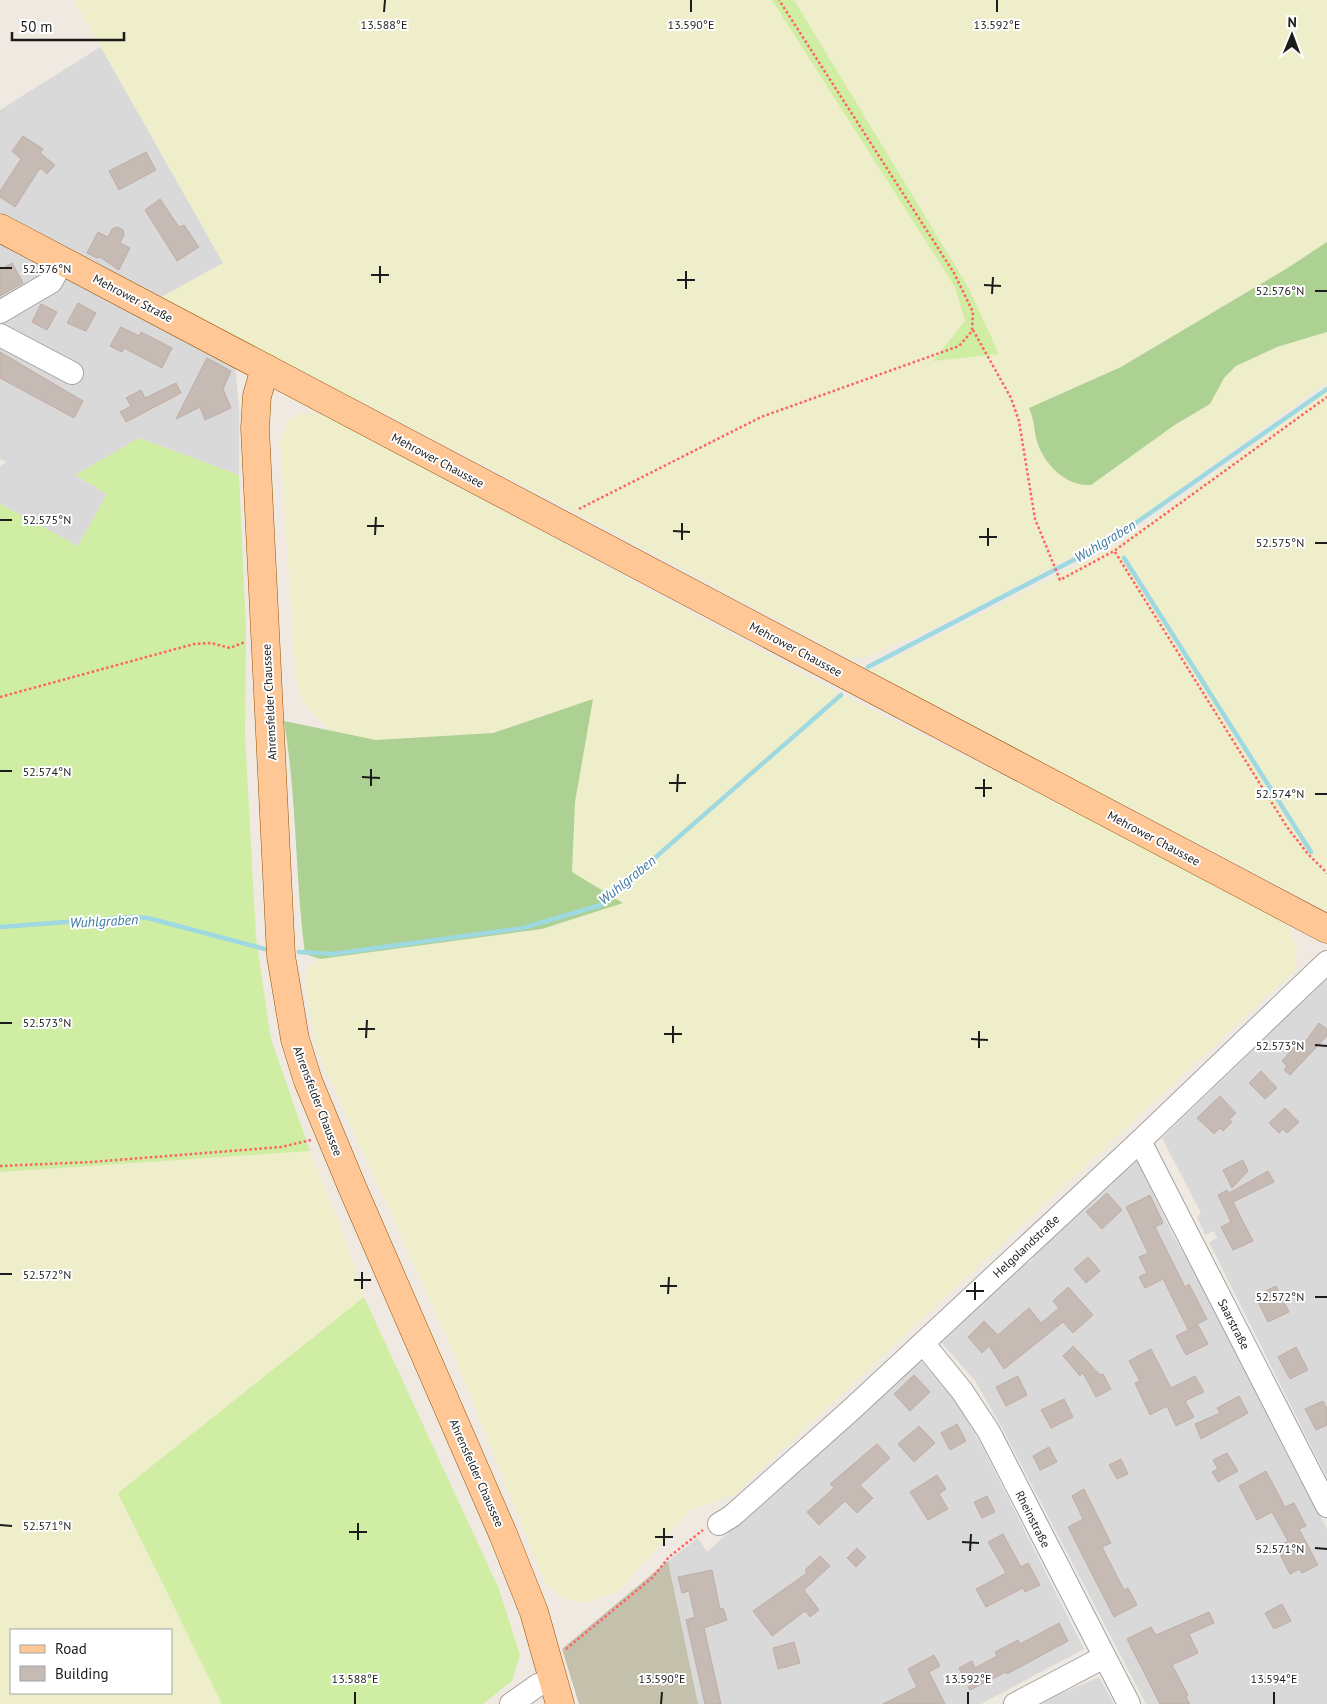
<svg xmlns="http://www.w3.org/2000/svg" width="1327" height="1704" viewBox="0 0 1327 1704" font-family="'PT Sans',sans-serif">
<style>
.residential{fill:#dad9d9}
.construction{fill:#c3c1ac}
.farmland{fill:#efeecb;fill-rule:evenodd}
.grass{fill:#cfeda3}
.forest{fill:#acd193}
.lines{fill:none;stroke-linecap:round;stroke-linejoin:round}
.stream{stroke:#9ed8e0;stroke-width:4.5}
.building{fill:#c6bab4;stroke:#c1ada3}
.minor-casing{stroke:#a3a3a3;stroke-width:24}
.major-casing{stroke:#955300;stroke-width:29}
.path{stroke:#ff6263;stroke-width:2.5;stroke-dasharray:2.5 2.5;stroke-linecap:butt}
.minor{stroke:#fff;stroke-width:22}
.major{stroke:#ffc696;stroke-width:28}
.ticks{fill:none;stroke:#1c1c1c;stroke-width:2}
.labels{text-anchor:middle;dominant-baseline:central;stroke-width:4;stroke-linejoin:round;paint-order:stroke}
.street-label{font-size:12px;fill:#1c1c1c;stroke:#fff}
.water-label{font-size:14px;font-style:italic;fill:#3e7aa2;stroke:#fff}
.ticks-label{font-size:12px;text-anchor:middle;fill:#1c1c1c;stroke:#fff;stroke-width:4;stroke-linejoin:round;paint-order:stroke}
</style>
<rect width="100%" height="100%" fill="#efe9e1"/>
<g class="residential">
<polygon points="102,46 223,263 160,298 0,212 0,110"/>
<polygon points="0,243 235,366 239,408 239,475 139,438 76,476 107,494 78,546 0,504 0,466 7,462 0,459"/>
<polygon points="1327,978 1327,1478 1209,1242 1217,1238 1214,1231 1205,1235 1197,1217 1201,1213 1162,1138"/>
<polygon points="1137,1160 1174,1237 1201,1283 1327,1529 1327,1704 1146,1704 1001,1426 975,1381 939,1340 1024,1263 1029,1263 1033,1259 1033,1255"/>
<polygon points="920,1360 956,1401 982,1446 1084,1649 981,1704 698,1704 668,1561 698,1538 707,1552"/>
<polygon points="1099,1677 1114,1704 1042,1704 1058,1695"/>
</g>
<polygon class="construction" points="668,1561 698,1704 579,1704 562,1649"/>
<g class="farmland">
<polygon points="74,0 772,0 955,287 965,321 934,361 998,354 968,286 794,0 1327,0 1327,242 1286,269 1121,367 1030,409 1035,421 1036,438 1176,424 1210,404 1224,378 1236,366 1277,347 1327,332 1327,382 1138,519 1103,541 942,625 864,658 849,658 588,519 160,298 223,263"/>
<polygon points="1327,391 1327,911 869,671 1119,544"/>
<polygon points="312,413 333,418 848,698 1280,914 1297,946 1295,970 735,1494 690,1510 618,1592 585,1603 563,1599 546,1585 447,1338 317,1050 305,987 307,968 320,959 542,929 622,903 572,872 575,802 592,699 493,733 376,740 333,732 317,718 300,696 295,670 280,439 289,420 298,414"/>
<path d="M 310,1151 L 345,1238 L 364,1297 L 118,1493 L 222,1704 L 0,1704 L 0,1172 ZM 11,1630 L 171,1630 L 171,1693 L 11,1693 Z"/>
</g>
<g class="grass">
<polygon points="772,0 794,0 968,287 999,354 933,361 965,321 955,287"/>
<polygon points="139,438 239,475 246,630 245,735 256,938 271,1039 310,1151 0,1172 0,504 78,546 107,494 75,475"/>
<polygon points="364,1297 499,1589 520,1655 512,1681 483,1704 222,1704 118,1493"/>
</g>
<g class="forest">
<path d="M 1327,242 L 1327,332 L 1277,347 L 1236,366 L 1224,378 L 1210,404 L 1176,424 L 1091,485 C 1065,487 1042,462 1036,438 C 1034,428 1034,419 1029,408 L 1121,367 L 1286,269 Z"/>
<path d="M 593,699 L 575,802 L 572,872 L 623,903 L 542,929 L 320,959 L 305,954 C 295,877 297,798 284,721 L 376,740 L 493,733 Z"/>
</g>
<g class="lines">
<g class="stream">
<polyline points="1124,558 1311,852"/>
<polyline points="868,667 1110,541 1327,389"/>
<polyline points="0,927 133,917 148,918 265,949"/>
<polyline points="299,952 332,954 523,928 601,905 841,695"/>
</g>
</g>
<g class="building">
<polygon points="23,136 43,149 40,153 55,165 47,174 40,168 15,207 0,197 0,191 21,159 12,151"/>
<polygon points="146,152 156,170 119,190 109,171"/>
<polygon points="160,199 179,227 184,225 199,247 177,261 145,210"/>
<polygon points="117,227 123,230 124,235 120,243 130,248 119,270 100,257 97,258 87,253 98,232 108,237 112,229"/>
<polygon points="12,263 23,283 0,296 0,270"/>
<polygon points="78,303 96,313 86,331 67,323"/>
<polygon points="41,304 57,312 47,330 32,322"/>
<polygon points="121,327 139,336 141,332 172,348 162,368 124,348 122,352 110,346"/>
<polygon points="0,352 83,401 74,418 0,378"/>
<polygon points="207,358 231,371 223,389 231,408 205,420 200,407 176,419"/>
<polygon points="176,383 181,393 126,422 120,412 131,406 126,398 141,390 145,398"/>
<polygon points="1319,1023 1327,1029 1327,1036 1290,1075 1284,1070 1287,1066 1282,1061 1296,1045 1300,1049"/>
<polygon points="1261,1071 1277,1088 1265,1099 1249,1083"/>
<polygon points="1220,1096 1236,1113 1229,1120 1232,1122 1223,1131 1220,1128 1214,1134 1197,1118"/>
<polygon points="1285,1108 1299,1122 1287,1133 1283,1129 1279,1133 1269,1123"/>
<polygon points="1243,1160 1248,1171 1232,1188 1223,1170"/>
<polygon points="1268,1171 1274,1182 1233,1202 1253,1241 1233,1250 1221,1227 1231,1222 1218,1195 1227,1190 1229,1193"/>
<polygon points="1107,1193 1122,1210 1102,1229 1086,1212"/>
<polygon points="1150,1195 1163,1223 1155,1227 1185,1287 1189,1284 1207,1319 1188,1329 1163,1279 1145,1288 1139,1277 1147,1273 1139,1257 1148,1253 1126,1207"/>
<polygon points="1088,1257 1100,1271 1086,1283 1074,1269"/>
<polygon points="1276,1286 1289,1312 1268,1322 1255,1296"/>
<polygon points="1068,1287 1093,1315 1073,1333 1063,1322 1004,1369 989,1346 982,1353 968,1337 984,1321 998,1335 1029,1308 1041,1323 1059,1308 1053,1301"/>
<polygon points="1198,1325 1208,1344 1186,1355 1176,1336"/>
<polygon points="1073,1346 1100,1375 1103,1374 1111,1389 1096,1397 1083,1373 1080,1376 1063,1356"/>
<polygon points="1296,1347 1308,1370 1290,1379 1278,1357"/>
<polygon points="1151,1349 1171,1388 1195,1376 1204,1392 1185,1401 1194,1417 1176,1426 1167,1406 1150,1415 1135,1383 1140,1381 1129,1361"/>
<polygon points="914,1375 930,1392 910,1411 894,1394"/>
<polygon points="1018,1376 1027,1395 1006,1406 996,1387"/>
<polygon points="1239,1396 1248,1413 1201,1439 1195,1424 1220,1413 1217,1408"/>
<polygon points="1064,1399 1073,1417 1051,1428 1041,1410"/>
<polygon points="1323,1401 1327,1409 1327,1425 1316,1430 1305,1409"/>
<polygon points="957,1424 966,1441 950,1450 941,1433"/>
<polygon points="919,1426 935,1443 914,1462 898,1444"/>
<polygon points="877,1444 890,1458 860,1485 873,1498 857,1513 845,1501 819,1525 807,1512 834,1488 830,1484"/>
<polygon points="1049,1447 1057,1462 1040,1470 1033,1456"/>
<polygon points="1227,1453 1238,1471 1218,1482 1212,1472 1218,1469 1213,1460"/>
<polygon points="1121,1459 1128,1474 1117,1479 1109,1465"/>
<polygon points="1266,1471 1285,1507 1294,1503 1306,1526 1299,1529 1318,1565 1302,1573 1299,1569 1290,1574 1276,1547 1288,1541 1272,1512 1257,1520 1239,1486"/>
<polygon points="937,1475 946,1489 939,1494 948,1509 928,1520 910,1492"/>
<polygon points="1084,1489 1111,1543 1102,1547 1124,1590 1128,1588 1137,1605 1114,1617 1068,1527 1083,1519 1072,1496"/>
<polygon points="987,1496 995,1512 982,1518 974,1502"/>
<polygon points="1003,1534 1021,1567 1028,1563 1040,1585 1025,1592 1023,1588 986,1607 976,1589 1006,1573 988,1542"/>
<polygon points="857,1548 866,1557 856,1567 847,1558"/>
<polygon points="820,1556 830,1566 804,1590 819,1610 810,1617 805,1611 772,1636 753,1611 807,1573 805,1570"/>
<polygon points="712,1570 720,1609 723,1608 727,1620 704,1628 721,1704 705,1704 686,1620 695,1617 689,1591 682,1593 678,1577"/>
<polygon points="1282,1604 1291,1621 1274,1629 1265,1613"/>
<polygon points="1209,1612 1214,1623 1189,1634 1198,1653 1172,1665 1188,1695 1186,1697 1190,1704 1160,1704 1127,1639 1151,1627 1156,1635"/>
<polygon points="1059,1623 1068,1641 1007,1674 1006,1672 970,1690 959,1668 972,1661 975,1668 997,1656 995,1652 1018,1640 1020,1644"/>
<polygon points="794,1642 800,1663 778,1669 773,1648"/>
<polygon points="934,1655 940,1666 929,1672 945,1704 883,1704 917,1687 908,1669"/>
</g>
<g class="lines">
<defs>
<g id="minor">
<polyline points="0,312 51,282 63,261"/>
<polyline points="0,335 72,373"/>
<polyline points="1138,1143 1144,1149 1327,1506"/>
<polyline points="923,1343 962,1391 989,1432 1129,1704"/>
<polyline points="719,1524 732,1516 852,1409 1138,1143 1327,962"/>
<polyline points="511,1704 538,1685 554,1679"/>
<polyline points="1015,1704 1104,1657"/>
</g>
<g id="major">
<polyline points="0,228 1327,929"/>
<polyline points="265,368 257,396 255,428 281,956 295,1039 308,1081 352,1187 503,1534 534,1612 560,1704"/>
</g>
</defs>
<use href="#minor" class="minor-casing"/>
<use href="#major" class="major-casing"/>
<g class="path">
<polyline points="973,330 1011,398 1019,421 1035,519 1060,580 1114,551 1327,397"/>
<polyline points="579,509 761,417 959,346 972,331 973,312 954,273 779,0"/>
<polyline points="1115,552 1287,827 1308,854 1327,873"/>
<polyline points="0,697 194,644 211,643 230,648 245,642"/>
<polyline points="0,1166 91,1162 281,1147 311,1140"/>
<polyline points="566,1649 652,1578 669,1557 703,1530"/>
</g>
<use href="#minor" class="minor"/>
<use href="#major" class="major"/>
</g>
<path class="ticks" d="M 384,12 L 385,0M 691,12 L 691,0M 997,12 L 997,0M 0,268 L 12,268M 371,275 L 389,275M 677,280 L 695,280M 380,283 L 380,266M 984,285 L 1001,286M 686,289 L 686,271M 1315,291 L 1327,291M 992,294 L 993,277M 0,520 L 12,520M 367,526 L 384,526M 673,531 L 690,532M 375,535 L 376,517M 979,537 L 997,537M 682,540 L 682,523M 1315,543 L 1327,543M 988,546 L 988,528M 0,771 L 12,771M 362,777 L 380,778M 669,783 L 686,783M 371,786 L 371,769M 975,788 L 992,788M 677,792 L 678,774M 1315,794 L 1327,794M 984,797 L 984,779M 0,1023 L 12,1023M 358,1029 L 375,1029M 664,1034 L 682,1034M 366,1038 L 367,1020M 971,1039 L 988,1040M 673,1043 L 673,1026M 1315,1045 L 1327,1046M 979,1048 L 979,1031M 0,1274 L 12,1274M 354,1280 L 371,1280M 660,1286 L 677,1286M 362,1289 L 362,1272M 966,1291 L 984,1291M 668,1294 L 669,1277M 1315,1297 L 1327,1297M 975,1300 L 975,1282M 0,1525 L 12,1526M 349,1532 L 367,1532M 655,1537 L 673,1537M 358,1540 L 358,1523M 962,1542 L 979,1543M 664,1546 L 664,1528M 1315,1548 L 1327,1549M 970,1551 L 971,1534M 355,1704 L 355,1692M 661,1704 L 662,1692M 968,1704 L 968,1692M 1274,1704 L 1274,1692"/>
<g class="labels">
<g class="street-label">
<text transform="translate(133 298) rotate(28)">Mehrower Straße</text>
<text transform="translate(438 460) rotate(28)">Mehrower Chaussee</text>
<text transform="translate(796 649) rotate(28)">Mehrower Chaussee</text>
<text transform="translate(269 702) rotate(-93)">Ahrensfelder Chaussee</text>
<text transform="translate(1154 838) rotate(28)">Mehrower Chaussee</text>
<text transform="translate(318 1101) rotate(69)">Ahrensfelder Chaussee</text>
<text transform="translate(1026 1246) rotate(-43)">Helgolandstraße</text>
<text transform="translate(1234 1324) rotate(63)">Saarstraße</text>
<text transform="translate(477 1473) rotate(66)">Ahrensfelder Chaussee</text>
<text transform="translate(1033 1519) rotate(63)">Rheinstraße</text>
</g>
<g class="water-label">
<text transform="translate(1105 541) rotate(-31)">Wuhlgraben</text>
<text transform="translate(627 880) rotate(-39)">Wuhlgraben</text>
<text transform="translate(104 921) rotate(-3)">Wuhlgraben</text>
</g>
</g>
<g class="ticks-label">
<text x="384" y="29">13.588°E</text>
<text x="691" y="29">13.590°E</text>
<text x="997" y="29">13.592°E</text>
<text x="47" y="273">52.576°N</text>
<text x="1280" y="295">52.576°N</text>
<text x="47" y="524">52.575°N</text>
<text x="1280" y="547">52.575°N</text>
<text x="47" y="776">52.574°N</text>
<text x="1280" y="798">52.574°N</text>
<text x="47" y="1027">52.573°N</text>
<text x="1280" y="1050">52.573°N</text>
<text x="47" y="1279">52.572°N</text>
<text x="1280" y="1301">52.572°N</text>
<text x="47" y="1530">52.571°N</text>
<text x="1280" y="1553">52.571°N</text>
<text x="355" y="1683">13.588°E</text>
<text x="662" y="1683">13.590°E</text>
<text x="968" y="1683">13.592°E</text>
<text x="1274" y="1683">13.594°E</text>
</g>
<rect x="10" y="1629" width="162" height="65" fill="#ffffff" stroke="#a4a4a4"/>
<rect x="20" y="1645" width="25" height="8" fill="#ffc696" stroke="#a4a4a4"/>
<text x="55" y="1654" font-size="15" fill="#1c1c1c">Road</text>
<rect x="20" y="1666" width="25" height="15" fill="#c6bab4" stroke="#a4a4a4"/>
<text x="55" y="1679" font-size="15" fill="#1c1c1c">Building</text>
<g transform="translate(1292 35) rotate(1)" stroke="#ffffff" stroke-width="4" paint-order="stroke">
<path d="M0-4L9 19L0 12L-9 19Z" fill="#1c1c1c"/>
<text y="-8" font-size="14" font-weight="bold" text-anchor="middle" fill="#1c1c1c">N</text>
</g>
<path d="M12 32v8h112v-8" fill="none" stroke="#1c1c1c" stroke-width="2.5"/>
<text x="20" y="32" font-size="15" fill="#1c1c1c" stroke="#ffffff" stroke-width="4" paint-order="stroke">50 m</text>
</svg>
